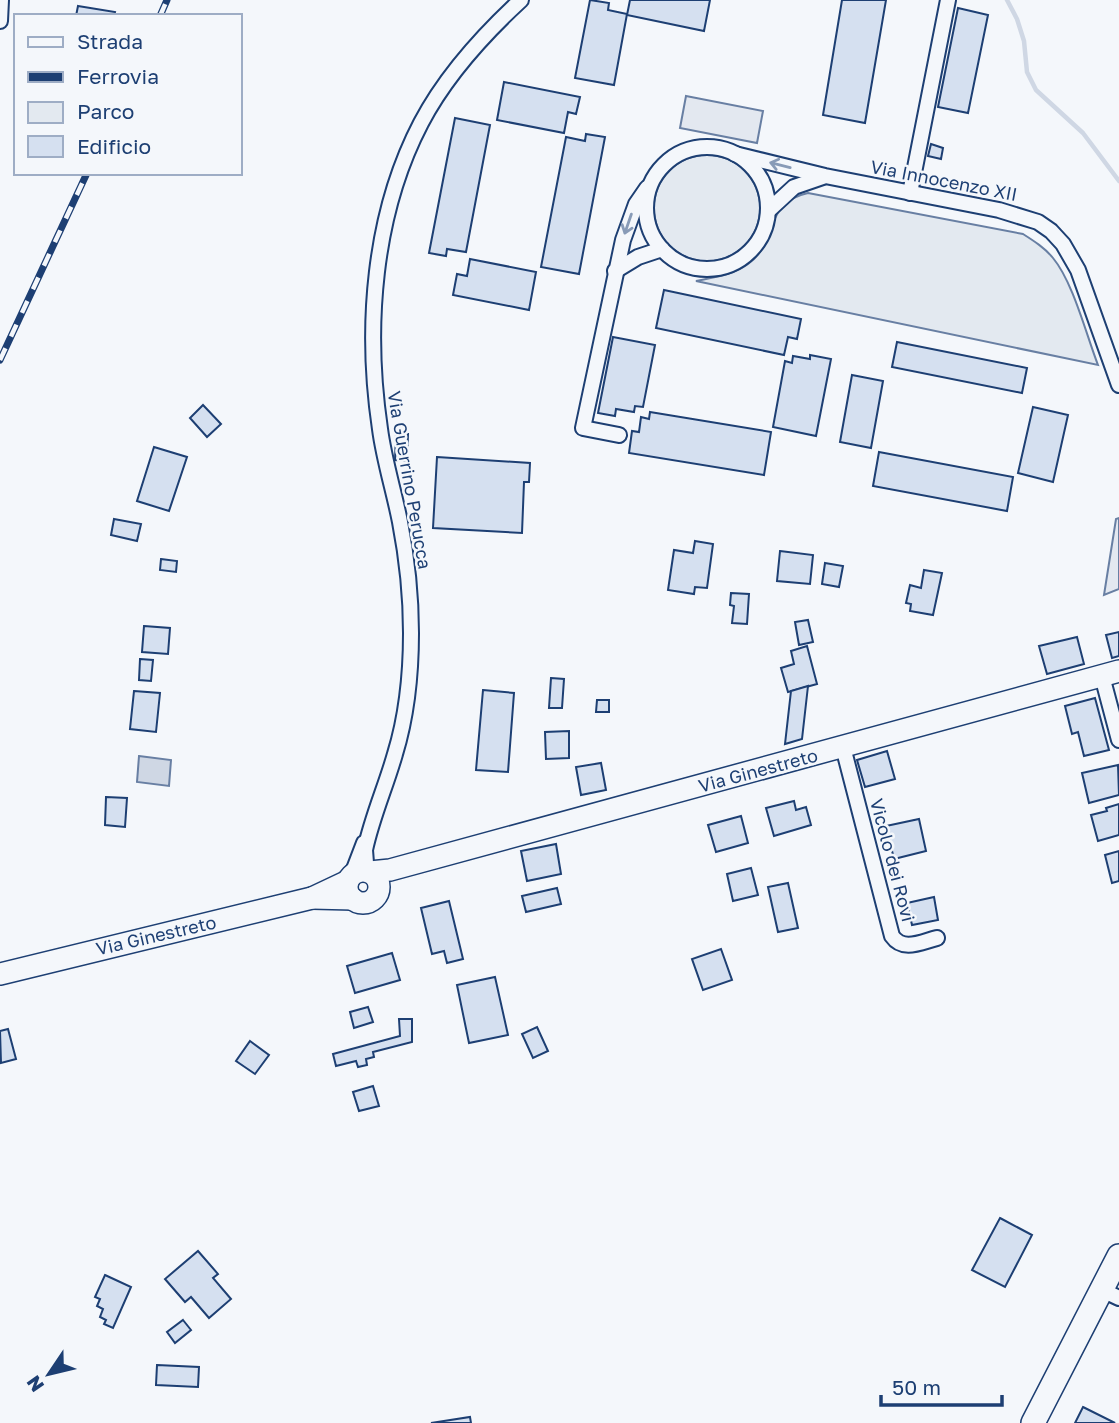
<svg xmlns="http://www.w3.org/2000/svg" width="1119" height="1423" viewBox="0 0 1119 1423" font-family="'Golos Text',sans-serif">
<style>
.green{fill:#e3e9f0;stroke:#687fa3;stroke-width:2}
.parking{fill:#e3e8f0;stroke:#687fa3;stroke-width:2}
.water{fill:#cfd7e4;stroke:#687fa3;stroke-width:2}
.lines{fill:none;stroke-linecap:round;stroke-linejoin:round}
.stream{stroke:#cfd7e4;stroke-width:4.5}
.building{fill:#d5e0f0;stroke:#1d3f73;stroke-width:2}
.street-casing{stroke:#1d3f73;stroke-width:18}
.secondary-casing{stroke:#1d3f73;stroke-width:24}
.primary-casing{stroke:#1d3f73;stroke-width:26}
.street{stroke:#f4f7fb;stroke-width:14}
.secondary{stroke:#f4f7fb;stroke-width:21}
.primary{stroke:#f4f7fb;stroke-width:23}
.rail-casing{stroke:#1d3f73;stroke-width:7}
.rail{stroke:#f4f7fb;stroke-width:4.5;stroke-dasharray:13;stroke-linecap:butt}
.oneway{stroke:#889bb7}
.labels{text-anchor:middle;dominant-baseline:central;stroke-width:5;stroke-linejoin:round;paint-order:stroke}
.street-label{font-size:18px;fill:#1d3f73;stroke:#f4f7fb}
</style>
<rect width="100%" height="100%" fill="#f4f7fb"/>
<g class="green">
<circle cx="707" cy="208" r="53"/>
<path d="M 808,193 L 1023,234 C 1034,241 1045,248 1053,258 C 1073,282 1086,334 1098,365 L 696,281 C 714,277 733,275 748,264 C 780,241 762,203 808,193 Z"/>
</g>
<g class="parking">
<polygon points="686,96 763,111 757,143 680,128"/>
<polygon points="1119,518 1119,589 1104,595 1116,519"/>
</g>
<polygon class="water" points="139,756 171,760 169,786 137,782"/>
<g class="lines">
<polyline class="stream" points="1007,0 1017,19 1024,41 1027,72 1036,90 1083,133 1119,181"/>
</g>
<g class="building">
<polygon points="590,0 609,3 608,10 627,14 614,85 575,78"/>
<polygon points="630,0 710,0 704,31 627,15"/>
<polygon points="842,0 886,0 865,123 823,115"/>
<polygon points="78,6 115,12 114,16 76,16"/>
<polygon points="958,8 988,15 968,113 938,107"/>
<polygon points="504,82 580,97 576,114 568,112 564,133 497,120"/>
<polygon points="455,118 490,125 466,252 447,249 446,256 429,253"/>
<polygon points="586,134 605,137 579,274 541,267 566,137 585,141"/>
<polygon points="931,144 943,148 941,159 928,156"/>
<polygon points="470,259 536,272 529,310 453,295 457,274 467,276"/>
<polygon points="664,290 801,319 797,339 788,337 784,355 656,328"/>
<polygon points="613,337 655,345 643,407 635,406 634,412 616,409 615,416 598,413"/>
<polygon points="897,342 1027,368 1022,393 892,367"/>
<polygon points="810,355 831,359 816,436 773,427 785,361 792,363 793,356 810,359"/>
<polygon points="852,375 883,381 871,448 840,442"/>
<polygon points="203,405 221,424 207,437 190,418"/>
<polygon points="1033,407 1068,415 1053,482 1018,473"/>
<polygon points="650,412 771,432 764,475 629,453 632,431 639,432 641,417 649,419"/>
<polygon points="396,434 408,434 407,461 395,460"/>
<polygon points="154,447 187,457 169,511 137,501"/>
<polygon points="879,452 1013,477 1007,511 873,486"/>
<polygon points="437,457 530,463 529,482 524,482 522,533 433,528"/>
<polygon points="114,519 141,524 137,541 111,535"/>
<polygon points="695,541 713,544 707,588 695,587 694,594 668,590 674,550 693,553"/>
<polygon points="780,551 813,555 810,584 777,581"/>
<polygon points="161,559 177,561 176,572 160,570"/>
<polygon points="825,563 843,566 839,587 822,584"/>
<polygon points="924,570 942,573 933,615 910,611 911,604 906,603 910,585 921,588"/>
<polygon points="731,593 749,594 747,624 732,623 734,606 730,605"/>
<polygon points="808,620 813,642 799,645 795,622"/>
<polygon points="144,626 170,628 168,654 142,652"/>
<polygon points="1119,632 1119,656 1112,658 1106,635"/>
<polygon points="1077,637 1084,664 1047,674 1039,646"/>
<polygon points="807,646 817,684 788,692 781,668 794,664 791,651"/>
<polygon points="140,659 153,660 151,681 139,680"/>
<polygon points="551,678 564,679 562,708 549,708"/>
<polygon points="808,686 802,739 785,744 791,691"/>
<polygon points="483,690 514,693 508,772 476,770"/>
<polygon points="134,691 160,693 156,732 130,729"/>
<polygon points="1095,698 1109,750 1084,756 1078,732 1072,734 1065,706"/>
<polygon points="597,700 609,700 609,712 596,712"/>
<polygon points="569,731 569,758 546,759 545,732"/>
<polygon points="887,751 895,779 865,787 857,760"/>
<polygon points="601,763 606,790 581,795 576,767"/>
<polygon points="1118,765 1119,795 1089,803 1082,773"/>
<polygon points="106,797 127,798 125,827 105,825"/>
<polygon points="794,801 796,810 806,807 811,825 774,836 766,808"/>
<polygon points="1119,804 1119,835 1098,841 1091,815 1107,811 1106,808"/>
<polygon points="741,816 748,843 716,852 708,825"/>
<polygon points="919,819 926,851 894,859 886,826"/>
<polygon points="556,844 561,874 527,881 521,851"/>
<polygon points="1119,851 1119,881 1112,883 1105,855"/>
<polygon points="751,868 758,895 733,901 727,874"/>
<polygon points="788,883 798,928 778,932 768,887"/>
<polygon points="557,888 561,904 526,912 522,896"/>
<polygon points="934,897 938,920 912,925 907,903"/>
<polygon points="449,901 463,959 447,963 444,951 432,954 421,908"/>
<polygon points="721,949 732,980 703,990 692,959"/>
<polygon points="392,953 400,980 355,993 347,966"/>
<polygon points="495,977 508,1035 469,1043 457,985"/>
<polygon points="368,1007 373,1022 354,1028 350,1012"/>
<polygon points="399,1019 412,1019 412,1042 373,1052 374,1057 366,1059 367,1065 358,1067 356,1061 336,1066 333,1054 400,1036"/>
<polygon points="537,1027 548,1051 533,1058 522,1034"/>
<polygon points="8,1029 16,1059 1,1063 0,1031"/>
<polygon points="250,1041 269,1055 255,1074 236,1061"/>
<polygon points="373,1086 379,1106 359,1111 353,1092"/>
<polygon points="1000,1218 1032,1235 1005,1287 972,1270"/>
<polygon points="198,1251 218,1274 213,1278 231,1299 209,1318 191,1297 185,1302 165,1279"/>
<polygon points="105,1275 131,1287 113,1328 104,1324 106,1320 100,1317 103,1309 97,1306 100,1299 95,1297"/>
<polygon points="183,1320 191,1330 175,1343 167,1332"/>
<polygon points="157,1365 199,1367 198,1387 156,1385"/>
<polygon points="1083,1407 1115,1423 1075,1423"/>
<polygon points="470,1417 471,1423 431,1423"/>
</g>
<g class="lines">
<defs>
<g id="street">
<polyline points="0,21 1,0"/>
<circle cx="707" cy="208" r="61"/>
<polyline points="735,154 825,176 999,210 1038,222 1051,231 1063,244 1078,270 1119,385"/>
<polyline points="910,193 948,0"/>
<polyline points="768,211 794,187 823,177"/>
<polyline points="615,271 638,257 662,249"/>
<polyline points="619,435 583,428 623,240 636,204 647,188"/>
<polyline points="1102,676 1119,740"/>
<path d="M 843,747 L 892,936 C 903,952 921,942 937,938"/>
<path d="M 370,872 L 366,863 L 365,850 C 372,817 386,786 395,754 C 407,715 411,673 411,633 C 411,596 407,558 400,522 C 394,491 384,460 380,429 C 365,328 373,215 421,123 C 445,77 483,35 521,0"/>
<polyline points="351,877 364,843"/>
<polyline points="1102,1290 1119,1298"/>
</g>
<g id="secondary">
<circle cx="363" cy="887" r="16"/>
<polyline points="370,872 390,870 1119,671"/>
<polyline points="348,881 312,898 353,899"/>
<polyline points="0,974 312,898"/>
</g>
<polyline id="primary" points="1033,1423 1119,1256"/>
</defs>
<use href="#street" class="street-casing"/>
<use href="#secondary" class="secondary-casing"/>
<use href="#primary" class="primary-casing"/>
<use href="#street" class="street"/>
<use href="#secondary" class="secondary"/>
<use href="#primary" class="primary"/>
<defs>
<g id="rail">
<polyline points="160,16 167,0"/>
<polyline points="0,360 87,173"/>
</g>
</defs>
<use href="#rail" class="rail-casing"/>
<use href="#rail" class="rail"/>
</g>
<defs><path id="oneway-shaft" d="M-6 0H5M1.5-3L5.5 0L1.5 3" fill="none" stroke-width="1.6" stroke-linecap="round" stroke-linejoin="round" transform="scale(1.75)"/></defs>
<g class="oneway">
<use href="#oneway-shaft" transform="translate(780 165) rotate(-166)"/>
<use href="#oneway-shaft" transform="translate(628 224) rotate(109)"/>
</g>
<g class="labels">
<g class="street-label">
<text transform="translate(944 180) rotate(11)">Via Innocenzo XII</text>
<text transform="translate(410 480) rotate(80)">Via Guerrino Perucca</text>
<text transform="translate(758 770) rotate(-15)">Via Ginestreto</text>
<text transform="translate(893 860) rotate(75)">Vicolo dei Rovi</text>
<text transform="translate(156 935) rotate(-13)">Via Ginestreto</text>
</g>
</g>
<rect x="14" y="14" width="228" height="161" fill="#f4f7fb" stroke="#9eadc5" stroke-width="2"/>
<rect x="28" y="37" width="35" height="10" fill="#f4f7fb" stroke="#9eadc5" stroke-width="2"/>
<text x="77" y="49" font-size="21" fill="#1d3f73">Strada</text>
<rect x="28" y="72" width="35" height="10" fill="#1d3f73" stroke="#9eadc5" stroke-width="2"/>
<text x="77" y="84" font-size="21" fill="#1d3f73">Ferrovia</text>
<rect x="28" y="102" width="35" height="21" fill="#e3e9f0" stroke="#9eadc5" stroke-width="2"/>
<text x="77" y="119" font-size="21" fill="#1d3f73">Parco</text>
<rect x="28" y="136" width="35" height="21" fill="#d5e0f0" stroke="#9eadc5" stroke-width="2"/>
<text x="77" y="154" font-size="21" fill="#1d3f73">Edificio</text>
<g transform="translate(49 1374) rotate(235)" stroke="#f4f7fb" stroke-width="5" paint-order="stroke">
<path d="M0-5L12 26L0 18L-12 26Z" fill="#1d3f73"/>
<text y="-10" font-size="19" font-weight="bold" text-anchor="middle" fill="#1d3f73">N</text>
</g>
<path d="M881 1395v10h121v-10" fill="none" stroke="#1d3f73" stroke-width="3.5"/>
<text x="892" y="1395" font-size="21" fill="#1d3f73" stroke="#f4f7fb" stroke-width="5" paint-order="stroke">50 m</text>
</svg>
